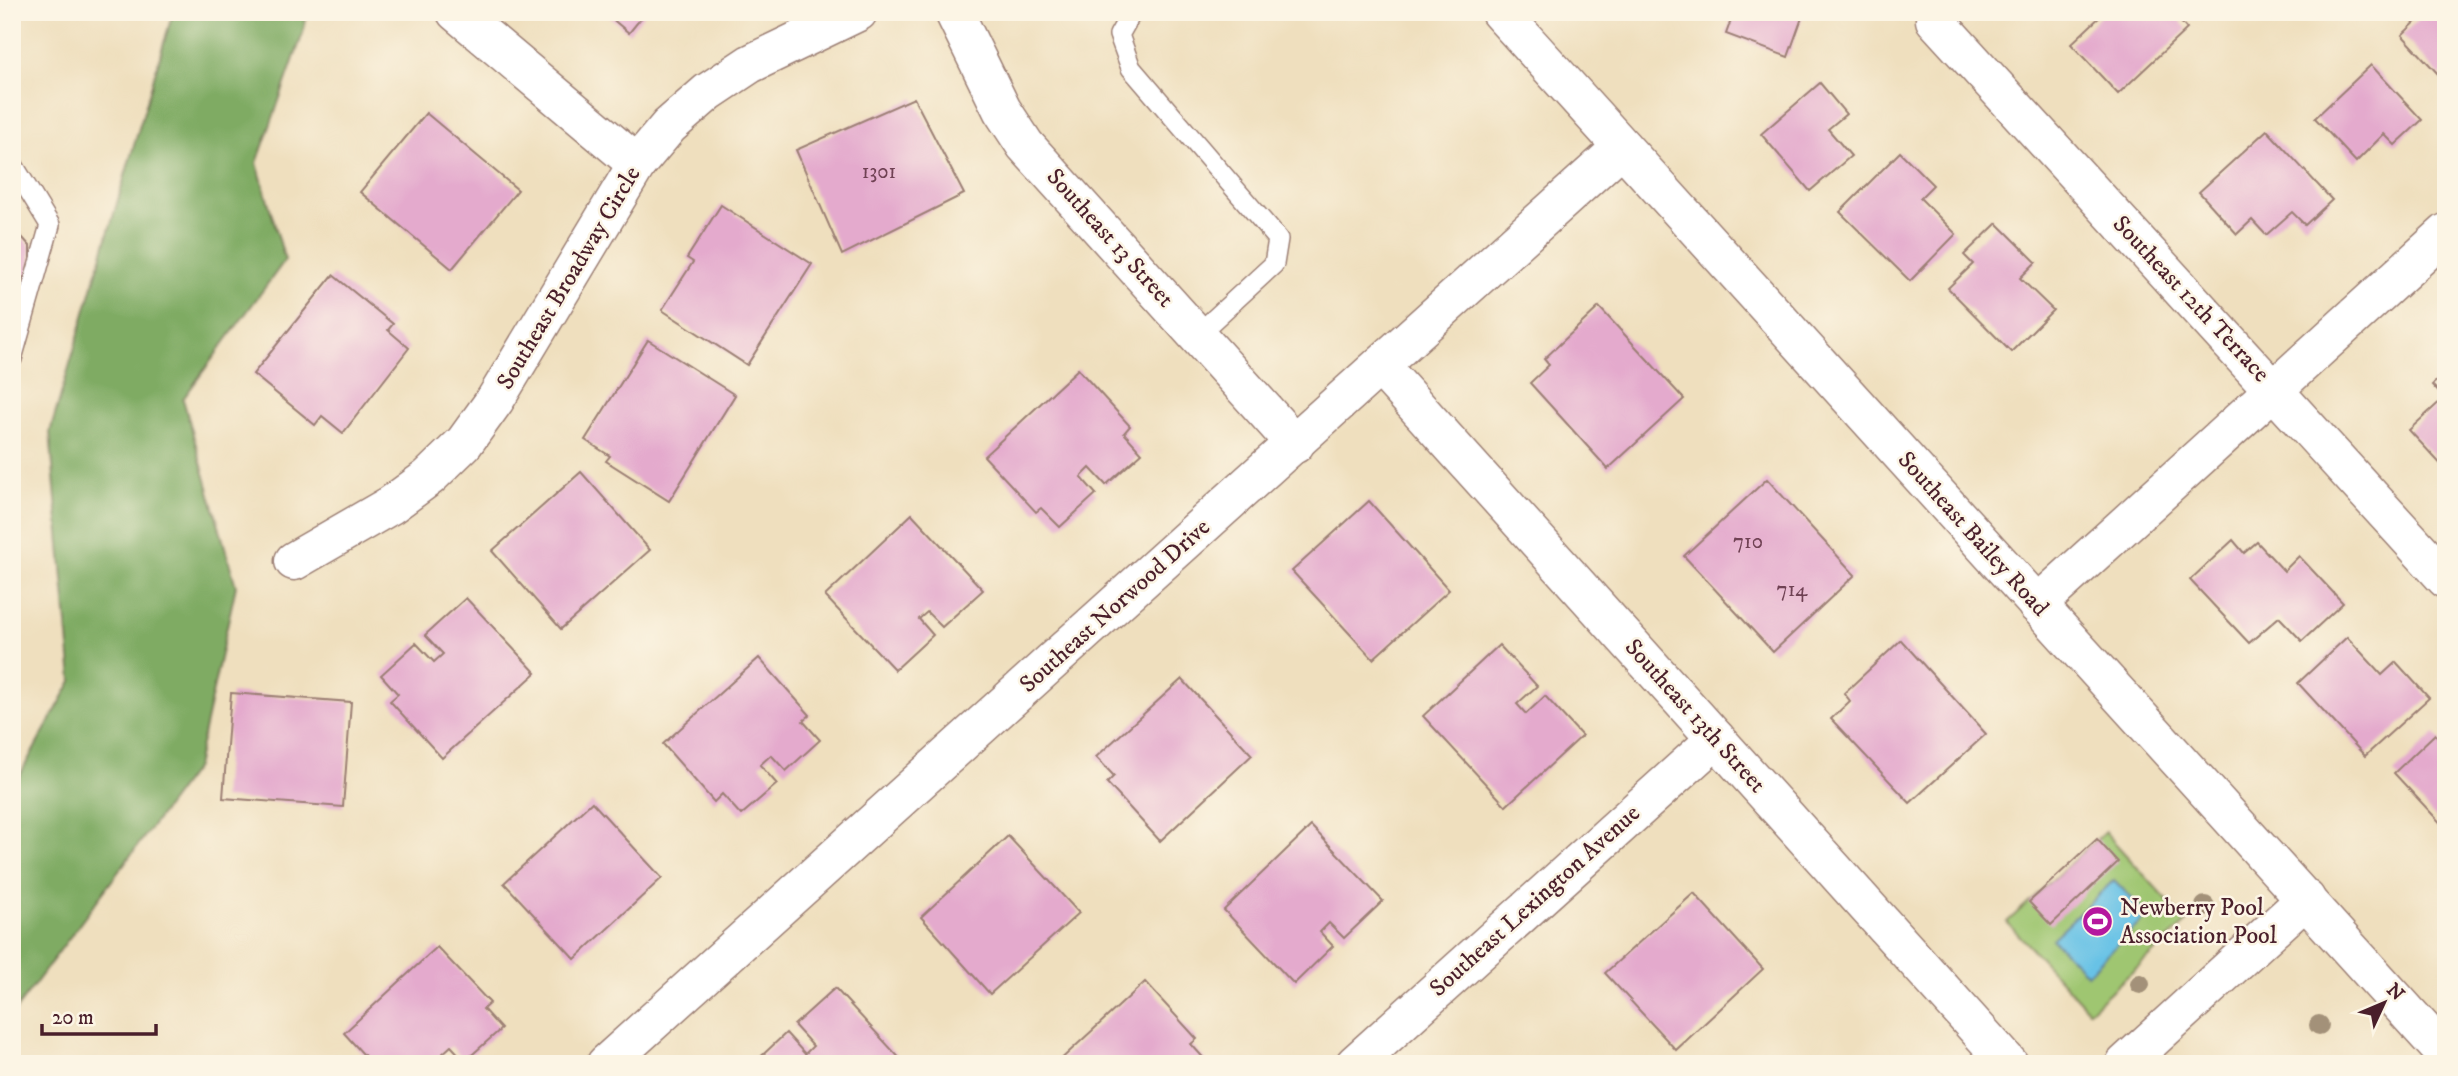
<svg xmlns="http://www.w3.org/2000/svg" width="2458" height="1076" viewBox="0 0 2458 1076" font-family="'IM FELL DW Pica',serif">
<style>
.green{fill:#9fc671;stroke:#74724e;stroke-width:2}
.forest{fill:#7fab63;stroke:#646547;stroke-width:2}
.water{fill:#68c2e6;stroke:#597088;stroke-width:2}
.building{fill:#e4aacd}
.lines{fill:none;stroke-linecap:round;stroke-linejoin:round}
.lane-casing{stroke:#9c7f74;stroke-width:22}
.street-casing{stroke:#9c7f74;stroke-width:41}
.secondary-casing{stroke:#9c7f74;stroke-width:41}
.lane{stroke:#fff;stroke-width:19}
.street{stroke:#fff;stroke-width:38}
.secondary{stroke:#fff;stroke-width:38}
.tree{fill:#a39179}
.labels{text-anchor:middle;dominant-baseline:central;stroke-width:5;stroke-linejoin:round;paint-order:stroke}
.number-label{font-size:21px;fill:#704254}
.street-label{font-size:24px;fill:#4a1f2b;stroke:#fcf5e5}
.poi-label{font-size:24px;fill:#4a1f2b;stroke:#fcf5e5;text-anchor:start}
</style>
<rect width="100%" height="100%" fill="#fcf5e5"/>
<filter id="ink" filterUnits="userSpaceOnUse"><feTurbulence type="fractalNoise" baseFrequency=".0143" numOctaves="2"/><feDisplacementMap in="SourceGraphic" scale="14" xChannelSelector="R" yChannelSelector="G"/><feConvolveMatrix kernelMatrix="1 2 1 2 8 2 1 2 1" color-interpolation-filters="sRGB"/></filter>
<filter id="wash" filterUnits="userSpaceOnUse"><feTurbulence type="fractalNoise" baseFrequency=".00686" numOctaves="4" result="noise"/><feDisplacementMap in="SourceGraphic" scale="28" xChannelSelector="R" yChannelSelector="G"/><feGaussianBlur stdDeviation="1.57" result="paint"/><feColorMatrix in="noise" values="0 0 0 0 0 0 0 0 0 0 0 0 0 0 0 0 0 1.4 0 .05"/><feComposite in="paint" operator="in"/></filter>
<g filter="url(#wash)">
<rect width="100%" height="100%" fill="#efdfbe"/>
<polygon class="green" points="2105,832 2187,922 2089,1011 2007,922"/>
<polygon class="forest" points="173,12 307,12 303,33 257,163 285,260 183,399 236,586 196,767 12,1015 12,789 72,681 50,432"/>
<polygon class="water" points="2114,880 2148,915 2087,974 2052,939"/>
<g id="blocks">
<g class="building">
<polygon points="604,12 646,12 629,33"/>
<polygon points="1734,12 1804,12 1788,57 1726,34"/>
<polygon points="2105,12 2172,12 2187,29 2118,94 2071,44"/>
<polygon points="2426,12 2446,12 2446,71 2440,76 2402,35"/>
<polygon points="2371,65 2422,120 2395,145 2384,134 2356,162 2315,118"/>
<polygon points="1820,83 1846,114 1828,129 1851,156 1810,191 1761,134"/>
<polygon points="914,98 964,194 842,255 796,150"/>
<polygon points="426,113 518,190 452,269 360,192"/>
<polygon points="2267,130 2332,200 2305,225 2292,212 2266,235 2252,220 2237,234 2199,192"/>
<polygon points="1900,152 1933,185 1920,198 1956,234 1910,281 1840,212"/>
<polygon points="721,205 812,264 747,365 662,310 693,262 687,258"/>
<polygon points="1997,223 2036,262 2020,278 2053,310 2011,352 1948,288 1973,264 1964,255"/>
<polygon points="12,226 30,246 30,272 12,287"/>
<polygon points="333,275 393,324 388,330 409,348 343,433 322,416 315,425 253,374"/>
<polygon points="1599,307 1684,399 1608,469 1530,383 1549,365 1544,359"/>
<polygon points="648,340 735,395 669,501 606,461 610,456 585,440"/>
<polygon points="1078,369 1130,426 1124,433 1142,453 1106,485 1090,468 1081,477 1096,494 1060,527 1041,508 1036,512 984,456"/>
<polygon points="2446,372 2446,470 2409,430 2444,398 2432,385"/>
<polygon points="581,472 650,550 561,629 492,551"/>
<polygon points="1767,479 1855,575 1773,652 1684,556"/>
<polygon points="1369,501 1449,590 1373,659 1292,571"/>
<polygon points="912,514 983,590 942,627 927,612 919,619 933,635 895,670 825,596"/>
<polygon points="2233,540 2244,553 2257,542 2284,571 2299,556 2343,603 2302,641 2279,617 2249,643 2190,580"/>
<polygon points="466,598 536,673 442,758 390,701 398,694 381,675 416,643 434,662 443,654 425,635"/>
<polygon points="2347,637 2382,675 2396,662 2429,698 2365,756 2298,683"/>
<polygon points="1901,640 1986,734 1910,803 1831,719 1850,701 1844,693"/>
<polygon points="1499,645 1537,686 1517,704 1526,714 1545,696 1582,736 1506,806 1423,716"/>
<polygon points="759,658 810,715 803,721 820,740 786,771 771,755 760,765 777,784 741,815 722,794 714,802 663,744"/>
<polygon points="1182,679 1252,755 1160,841 1107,783 1114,776 1096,757"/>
<polygon points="231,693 351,702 343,807 223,798"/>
<polygon points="2435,734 2446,746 2446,829 2394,773"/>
<polygon points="592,802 662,878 575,959 504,883"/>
<polygon points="1311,826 1383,901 1344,938 1329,923 1320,932 1333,946 1294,984 1224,910"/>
<polygon points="1008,836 1079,913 990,994 921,917"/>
<polygon points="2097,839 2118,862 2051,925 2029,902"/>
<polygon points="1694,893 1763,969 1676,1050 1605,973"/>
<polygon points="437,947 490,1003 483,1009 501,1029 465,1061 451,1046 441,1055 449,1064 372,1064 344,1033"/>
<polygon points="1145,982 1197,1039 1191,1044 1209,1064 1056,1064"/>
<polygon points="835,988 905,1064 753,1064 786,1033 805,1054 813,1046 794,1025"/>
</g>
</g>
</g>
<g filter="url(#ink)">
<use href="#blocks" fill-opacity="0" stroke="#9c7f74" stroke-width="2"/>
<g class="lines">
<defs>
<g id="lane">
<polyline points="1132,12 1119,35 1131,68 1278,239 1274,264 1197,335"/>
<polyline points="12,163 50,225 12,359"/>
</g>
<g id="street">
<polyline points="456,12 637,164"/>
<polyline points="954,12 1002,110 1025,145 1295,444"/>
<polyline points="1944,12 1935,20 2446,579"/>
<polyline points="1381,367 2009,1064"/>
<polyline points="294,561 391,505 429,477 464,443 495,400 637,164 669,126 708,92 750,64 858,12"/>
<polyline points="2037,605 2446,233"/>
<polyline points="606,1064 1622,147"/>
<polyline points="1355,1064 1716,739"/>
<polyline points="2125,1064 2306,899"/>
</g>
<polyline id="secondary" points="1500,12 2446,1055"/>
</defs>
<use href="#lane" class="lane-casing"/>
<use href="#street" class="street-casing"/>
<use href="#secondary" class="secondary-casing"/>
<use href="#lane" class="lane"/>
<use href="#street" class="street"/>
<use href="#secondary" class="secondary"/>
</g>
<g class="tree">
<circle cx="2205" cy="906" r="10"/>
<circle cx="2140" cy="984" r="10"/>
<circle cx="2319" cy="1025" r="10"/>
</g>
</g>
<defs>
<symbol id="stadium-disc" viewBox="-11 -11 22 22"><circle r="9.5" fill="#b5179e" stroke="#fcf5e5"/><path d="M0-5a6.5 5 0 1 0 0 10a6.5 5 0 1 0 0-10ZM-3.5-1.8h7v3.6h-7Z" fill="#fff"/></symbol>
</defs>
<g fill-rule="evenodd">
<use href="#stadium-disc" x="2080" y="904" width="35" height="35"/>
</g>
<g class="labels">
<g class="number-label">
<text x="879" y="172">1301</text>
<text x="1748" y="542">710</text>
<text x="1792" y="590">714</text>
</g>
<g class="street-label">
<text transform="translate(1110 238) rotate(48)">Southeast 13 Street</text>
<text transform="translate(569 278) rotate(-59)">Southeast Broadway Circle</text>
<text transform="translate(2191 299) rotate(47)">Southeast 12th Terrace</text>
<text transform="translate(1973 534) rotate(48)">Southeast Bailey Road</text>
<text transform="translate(1115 606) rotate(-42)">Southeast Norwood Drive</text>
<text transform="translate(1695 716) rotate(48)">Southeast 13th Street</text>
<text transform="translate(1535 901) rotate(-42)">Southeast Lexington Avenue</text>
</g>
<g class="poi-label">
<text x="2120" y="908">Newberry Pool<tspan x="2120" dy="28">Association Pool</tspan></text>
</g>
</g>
<rect width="2458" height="1076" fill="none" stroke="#fcf5e5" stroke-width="42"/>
<g transform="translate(2384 1003) rotate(46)" stroke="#fcf5e5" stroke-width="5" paint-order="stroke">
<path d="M0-5L12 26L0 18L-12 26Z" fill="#4a1f2b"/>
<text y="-10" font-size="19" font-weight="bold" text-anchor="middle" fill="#4a1f2b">N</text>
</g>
<path d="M42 1024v10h114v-10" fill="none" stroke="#4a1f2b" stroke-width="3.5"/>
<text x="52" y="1024" font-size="21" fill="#4a1f2b" stroke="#fcf5e5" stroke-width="5" paint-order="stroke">20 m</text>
</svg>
